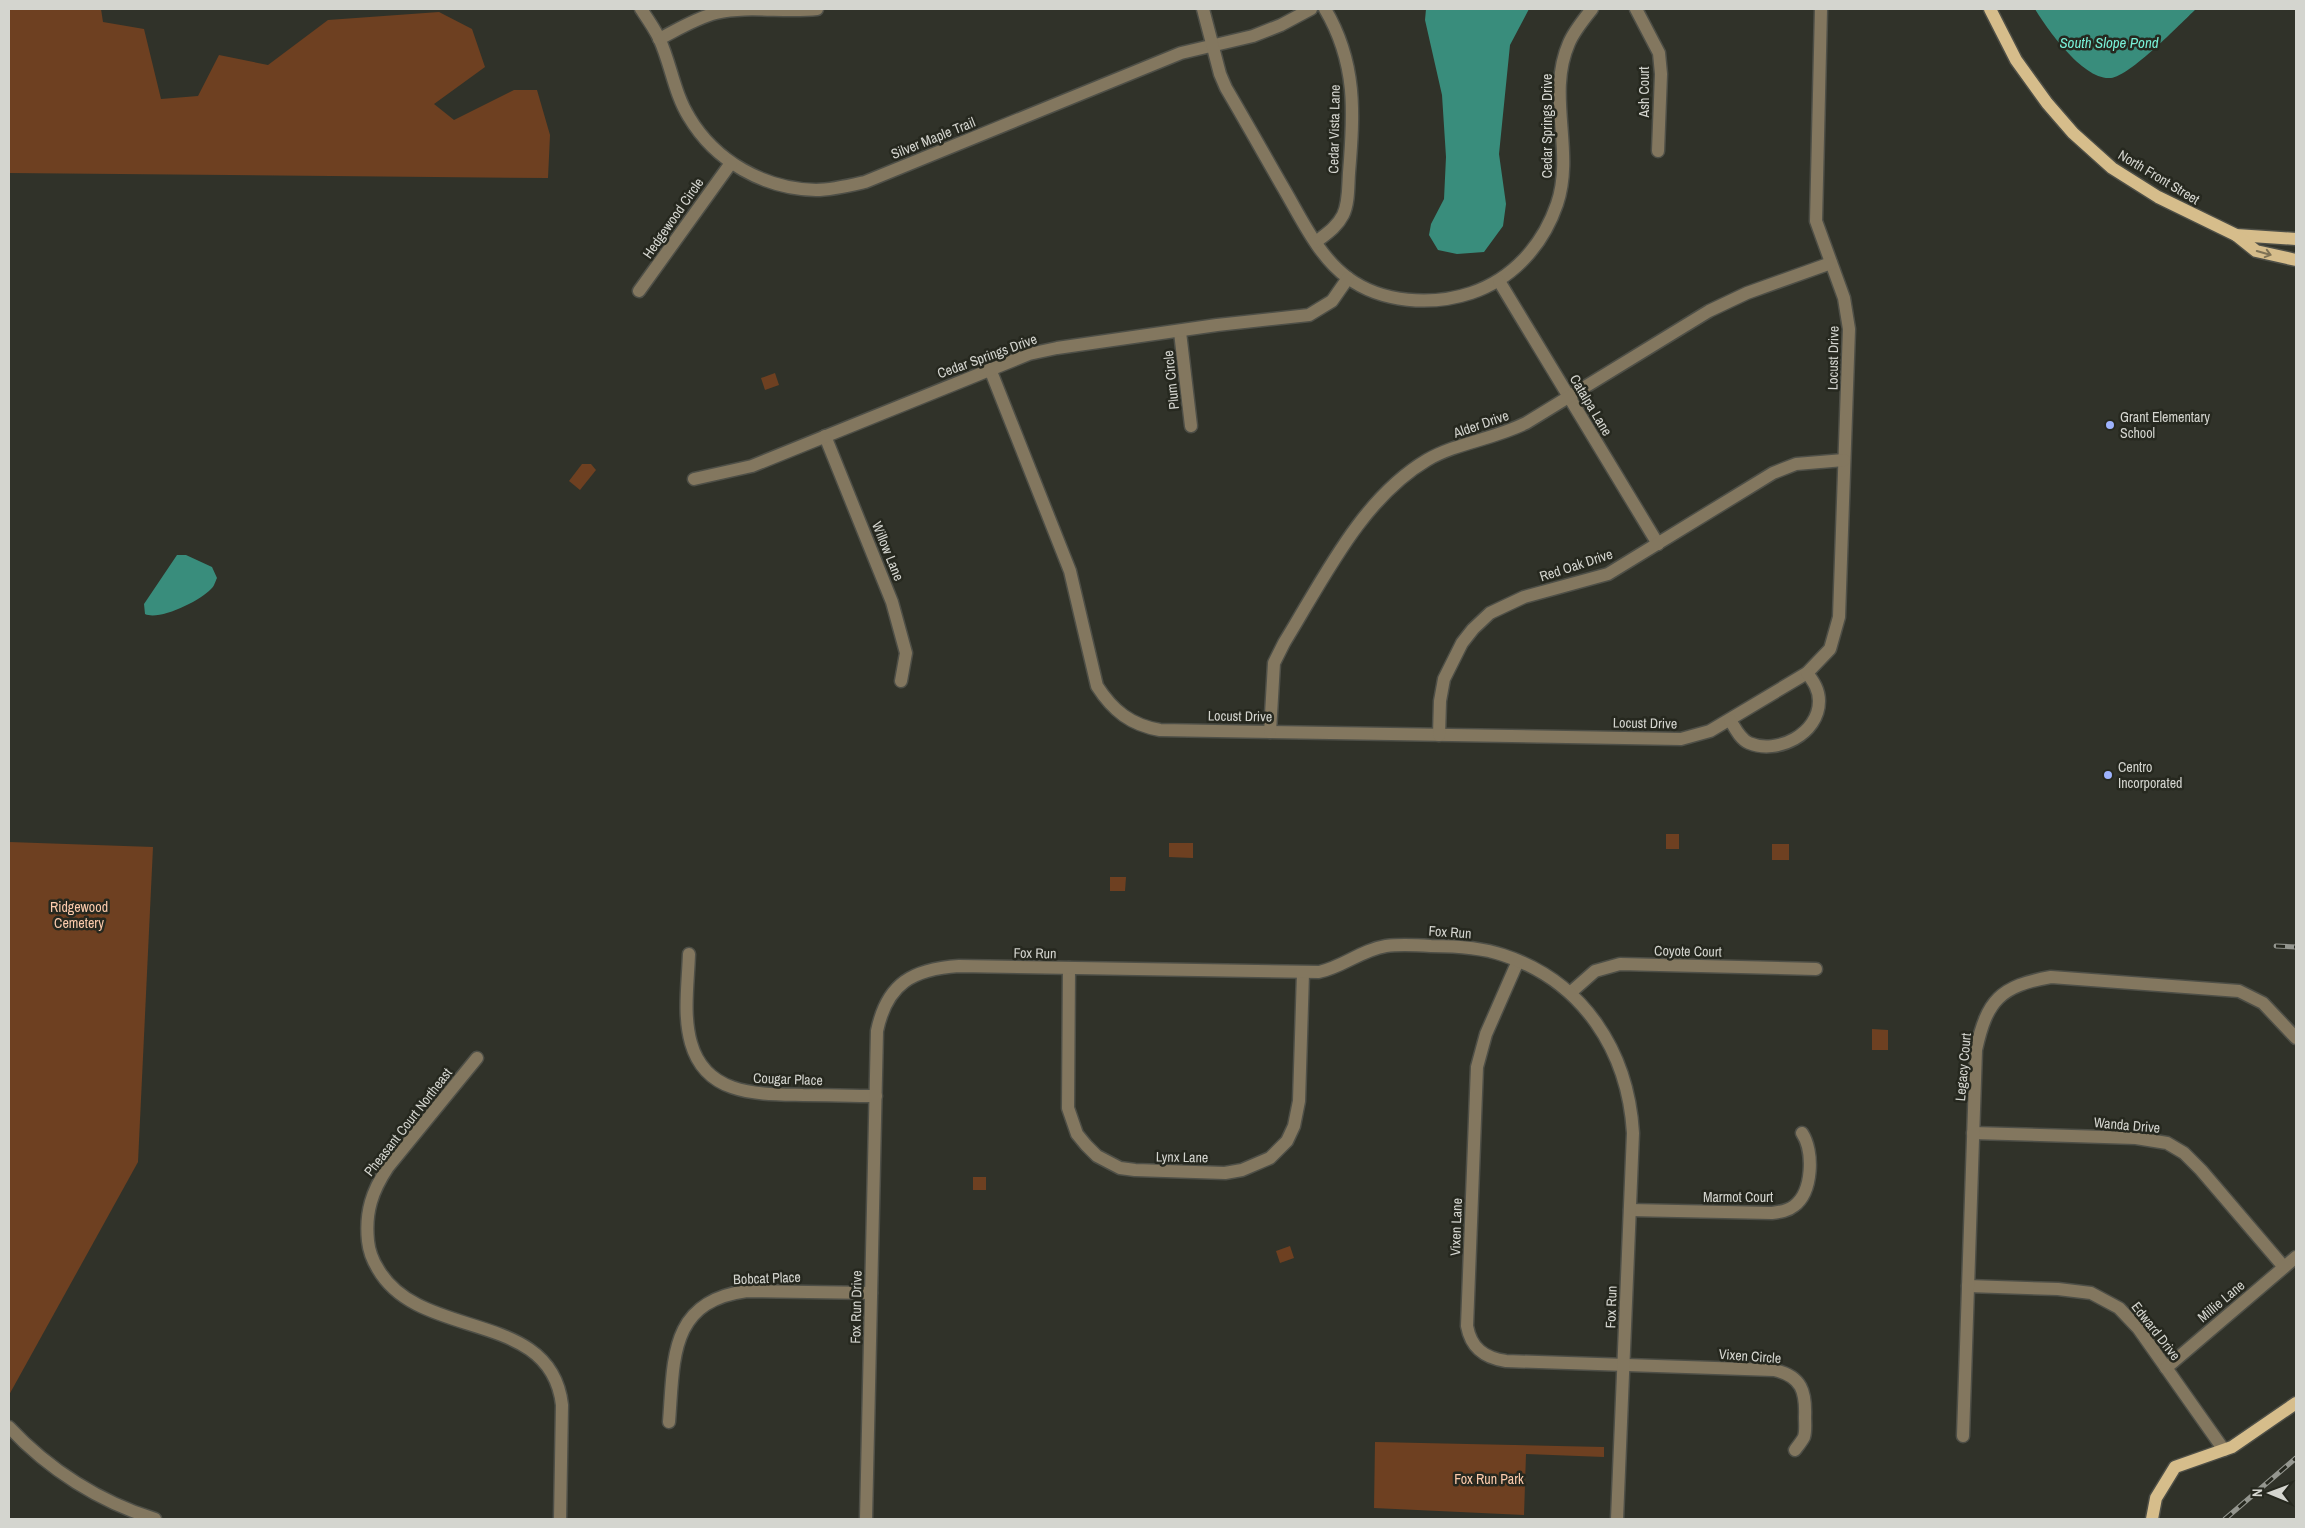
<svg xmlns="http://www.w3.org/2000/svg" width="2305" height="1528" viewBox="0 0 2305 1528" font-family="'Archivo Narrow',sans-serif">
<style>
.green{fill:#6e4021}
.water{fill:#398d7c}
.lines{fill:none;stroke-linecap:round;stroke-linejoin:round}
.minor-casing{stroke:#4e4f47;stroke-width:15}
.major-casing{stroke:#4e4f47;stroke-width:15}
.minor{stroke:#83775f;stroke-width:12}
.major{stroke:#d6bd8b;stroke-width:12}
.rail-casing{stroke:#94968f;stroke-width:5}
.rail{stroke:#26281f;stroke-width:3;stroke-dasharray:9;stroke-linecap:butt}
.oneway{stroke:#7e7255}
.poi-dot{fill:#9eb3fd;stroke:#26281f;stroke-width:2}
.labels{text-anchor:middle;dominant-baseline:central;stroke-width:5;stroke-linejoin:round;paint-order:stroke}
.street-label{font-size:14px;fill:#d4d5cf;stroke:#26281f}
.poi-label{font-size:14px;fill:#d4d5cf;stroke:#26281f;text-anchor:start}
.park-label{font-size:14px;fill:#fccbac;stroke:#26281f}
.water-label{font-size:15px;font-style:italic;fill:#78f0d7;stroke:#26281f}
</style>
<rect width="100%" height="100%" fill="#303229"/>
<g class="green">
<polygon points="9,9 101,9 103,22 144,29 161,99 198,96 219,55 268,65 328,20 439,12 472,29 485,67 434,104 454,120 514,90 537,90 550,135 548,178 9,173"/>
<polygon points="775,373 779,385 765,390 761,378"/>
<polygon points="582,464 591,464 596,470 580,490 569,481"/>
<rect x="1666" y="834" width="13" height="15"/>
<polygon points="9,842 153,847 138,1162 9,1395"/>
<polygon points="1169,843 1193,843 1193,858 1169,857"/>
<rect x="1772" y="844" width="17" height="16"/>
<polygon points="1110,877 1126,877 1125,891 1110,891"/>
<polygon points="1872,1029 1888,1030 1888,1050 1872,1050"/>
<rect x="973" y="1177" width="13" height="13"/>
<polygon points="1290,1246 1294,1258 1280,1263 1276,1251"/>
<polygon points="1375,1442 1604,1447 1604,1457 1526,1454 1524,1515 1374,1508"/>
</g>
<g class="water">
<polygon points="1426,9 1529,9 1510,45 1499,154 1506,204 1503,226 1484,252 1457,254 1438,250 1429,235 1431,224 1444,199 1446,157 1442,95 1425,20"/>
<path d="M 2035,9 L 2196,9 C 2180,24 2130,76 2111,78 C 2084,81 2047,29 2035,9 Z"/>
<path d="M 177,555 L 186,555 L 212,567 L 217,578 C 215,582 214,587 211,589 C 200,601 159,621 145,614 L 144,604 Z"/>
</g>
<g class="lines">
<defs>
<g id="minor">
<path d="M 641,9 C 647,18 654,28 659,38 C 671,64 674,93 689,117 C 715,161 764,189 816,190 C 832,190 848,186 865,182 L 1181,53 L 1253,36 L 1281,25 L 1311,9"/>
<path d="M 1203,9 L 1220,74 L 1226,88 C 1246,122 1265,156 1284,189 C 1302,220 1319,257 1348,278 C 1382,303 1432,306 1471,293 C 1513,279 1543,245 1557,204 C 1575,151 1546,95 1569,43 C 1574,31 1584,19 1592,9"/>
<polyline points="1636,9 1659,53 1661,74 1658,151"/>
<path d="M 659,39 C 677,30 696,18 716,13 C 749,5 784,13 817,9"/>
<path d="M 1316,242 C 1326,234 1337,227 1343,215 C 1349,203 1348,186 1349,173 C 1354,113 1357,63 1325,9"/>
<polyline points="1499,281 1658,544"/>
<polyline points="639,291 731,163"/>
<polyline points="1180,332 1191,426"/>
<path d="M 990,369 L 1070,571 L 1097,686 C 1113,711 1131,725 1160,730 L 1681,739 L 1710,731 L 1807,673 L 1830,649 L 1839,617 L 1849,329 L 1844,298 L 1816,221 L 1821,9"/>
<polyline points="825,436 892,602 906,653 901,681"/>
<polyline points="694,479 752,466 1029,354 1057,348 1217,325 1309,315 1332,301 1348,278"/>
<path d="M 1730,720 C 1735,728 1740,739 1749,743 C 1777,755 1819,734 1819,701 C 1819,690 1814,682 1807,673"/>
<path d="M 1270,732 L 1274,663 L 1284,643 C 1323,580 1361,499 1427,460 C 1456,443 1494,439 1526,423 L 1709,311 L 1747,293 L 1831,263"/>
<polyline points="1439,735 1440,701 1444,679 1462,643 1473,629 1490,613 1524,597 1608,574 1773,473 1796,464 1844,460"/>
<path d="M 689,954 C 688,983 683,1015 691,1043 C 706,1096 758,1094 803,1095 C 827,1095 851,1096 876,1096"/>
<path d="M 1518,961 L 1486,1034 L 1477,1067 L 1467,1326 C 1471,1348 1484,1358 1506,1361 L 1774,1370 C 1802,1376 1806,1392 1805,1417 C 1805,1423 1806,1431 1804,1437 C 1802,1441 1798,1446 1795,1450"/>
<polyline points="1069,968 1068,1108 1077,1134 1086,1145 1097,1156 1120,1168 1135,1170 1225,1173 1242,1170 1270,1158 1287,1141 1294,1126 1299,1101 1303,973"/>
<polyline points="1570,993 1595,971 1620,964 1816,969"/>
<path d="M 477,1058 L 388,1167 C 372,1191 365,1212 368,1241 C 369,1251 373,1261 378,1269 C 420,1342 551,1308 562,1405 L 560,1519"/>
<polyline points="1973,1133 2136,1138 2167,1143 2184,1153 2201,1170 2284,1267"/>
<path d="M 1630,1210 L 1772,1213 C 1780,1212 1788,1211 1794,1206 C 1813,1192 1814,1151 1802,1133"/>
<polyline points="1968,1286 2058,1289 2091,1293 2119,1308 2138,1328 2224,1450"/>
<polyline points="2166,1368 2296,1257"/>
<path d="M 669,1422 C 674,1359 669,1301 747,1291 L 871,1293"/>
<path d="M 9,1427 C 49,1470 100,1502 155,1519"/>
<path d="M 1963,1436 L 1976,1050 C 1987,1000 2000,986 2051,977 L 2239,991 L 2263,1003 L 2296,1038"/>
<path d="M 866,1519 L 877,1031 C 887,983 913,969 959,966 L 1319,972 C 1343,967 1361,950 1386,946 C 1401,944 1416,945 1431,946 C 1455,946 1480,947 1503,955 C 1583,981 1628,1051 1633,1133 L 1617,1519"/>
</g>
<g id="major">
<polyline points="1990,9 2016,60 2047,103 2073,133 2112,168 2158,197 2236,235 2296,239"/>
<polyline points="2236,235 2256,251 2296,260"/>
<polyline points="2152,1519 2156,1498 2175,1467 2232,1447 2296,1403"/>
</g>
</defs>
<use href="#minor" class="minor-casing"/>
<use href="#major" class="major-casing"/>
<use href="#minor" class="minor"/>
<use href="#major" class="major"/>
<defs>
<g id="rail">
<polyline points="2276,946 2296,947"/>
<polyline points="2225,1519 2296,1458"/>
</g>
</defs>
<use href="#rail" class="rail-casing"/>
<use href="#rail" class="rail"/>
</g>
<defs><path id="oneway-shaft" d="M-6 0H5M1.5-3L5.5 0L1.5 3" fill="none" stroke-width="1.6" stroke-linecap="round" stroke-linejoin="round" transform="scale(1.25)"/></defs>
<use class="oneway" href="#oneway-shaft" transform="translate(2264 253) rotate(16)"/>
<g class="poi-dot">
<circle cx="2110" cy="425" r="5"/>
<circle cx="2108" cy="775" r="5"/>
</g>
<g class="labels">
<g class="street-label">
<text transform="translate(1644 92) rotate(-90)">Ash Court</text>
<text transform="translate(1547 126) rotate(-90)">Cedar Springs Drive</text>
<text transform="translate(1334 129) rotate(-89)">Cedar Vista Lane</text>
<text transform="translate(933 138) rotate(-22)">Silver Maple Trail</text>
<text transform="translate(2159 177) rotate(31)">North Front Street</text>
<text transform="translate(673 218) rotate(-55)">Hedgewood Circle</text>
<text transform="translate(987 356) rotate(-20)">Cedar Springs Drive</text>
<text transform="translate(1833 358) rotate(-89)">Locust Drive</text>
<text transform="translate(1171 380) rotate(-96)">Plum Circle</text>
<text transform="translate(1591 405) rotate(59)">Catalpa Lane</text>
<text transform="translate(1481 424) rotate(-19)">Alder Drive</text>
<text transform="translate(888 551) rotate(68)">Willow Lane</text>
<text transform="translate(1576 565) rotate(-18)">Red Oak Drive</text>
<text transform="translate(1240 716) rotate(1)">Locust Drive</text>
<text transform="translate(1645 723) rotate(1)">Locust Drive</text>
<text transform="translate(1450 932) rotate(4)">Fox Run</text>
<text transform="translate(1688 951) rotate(1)">Coyote Court</text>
<text transform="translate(1035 953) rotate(1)">Fox Run</text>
<text transform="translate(1963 1067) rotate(-85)">Legacy Court</text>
<text transform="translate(788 1079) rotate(2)">Cougar Place</text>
<text transform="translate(408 1122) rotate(-52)">Pheasant Court Northeast</text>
<text transform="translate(2127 1125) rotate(5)">Wanda Drive</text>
<text transform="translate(1182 1157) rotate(1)">Lynx Lane</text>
<text x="1738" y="1197">Marmot Court</text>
<text transform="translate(1456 1227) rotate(-88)">Vixen Lane</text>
<text transform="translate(767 1278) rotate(-2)">Bobcat Place</text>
<text transform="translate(2221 1301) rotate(-40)">Millie Lane</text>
<text transform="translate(856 1307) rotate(-89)">Fox Run Drive</text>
<text transform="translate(1611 1307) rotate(-88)">Fox Run</text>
<text transform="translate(2156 1331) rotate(52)">Edward Drive</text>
<text transform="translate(1750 1356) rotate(4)">Vixen Circle</text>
</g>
<g class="poi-label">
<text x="2120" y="417">Grant Elementary<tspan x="2120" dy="16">School</tspan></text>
<text x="2118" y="767">Centro<tspan x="2118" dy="16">Incorporated</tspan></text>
</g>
<g class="park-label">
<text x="79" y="907">Ridgewood<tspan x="79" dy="16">Cemetery</tspan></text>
<text x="1489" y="1479">Fox Run Park</text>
</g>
<g class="water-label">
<text x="2109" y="42">South Slope Pond</text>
</g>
</g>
<rect width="2305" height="1528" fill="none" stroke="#d4d5cf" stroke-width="20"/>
<g transform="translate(2270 1493) rotate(271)" stroke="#26281f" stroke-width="4" paint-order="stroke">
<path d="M0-4L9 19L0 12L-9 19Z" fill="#d4d5cf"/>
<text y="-8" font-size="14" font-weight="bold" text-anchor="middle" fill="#d4d5cf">N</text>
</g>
</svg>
